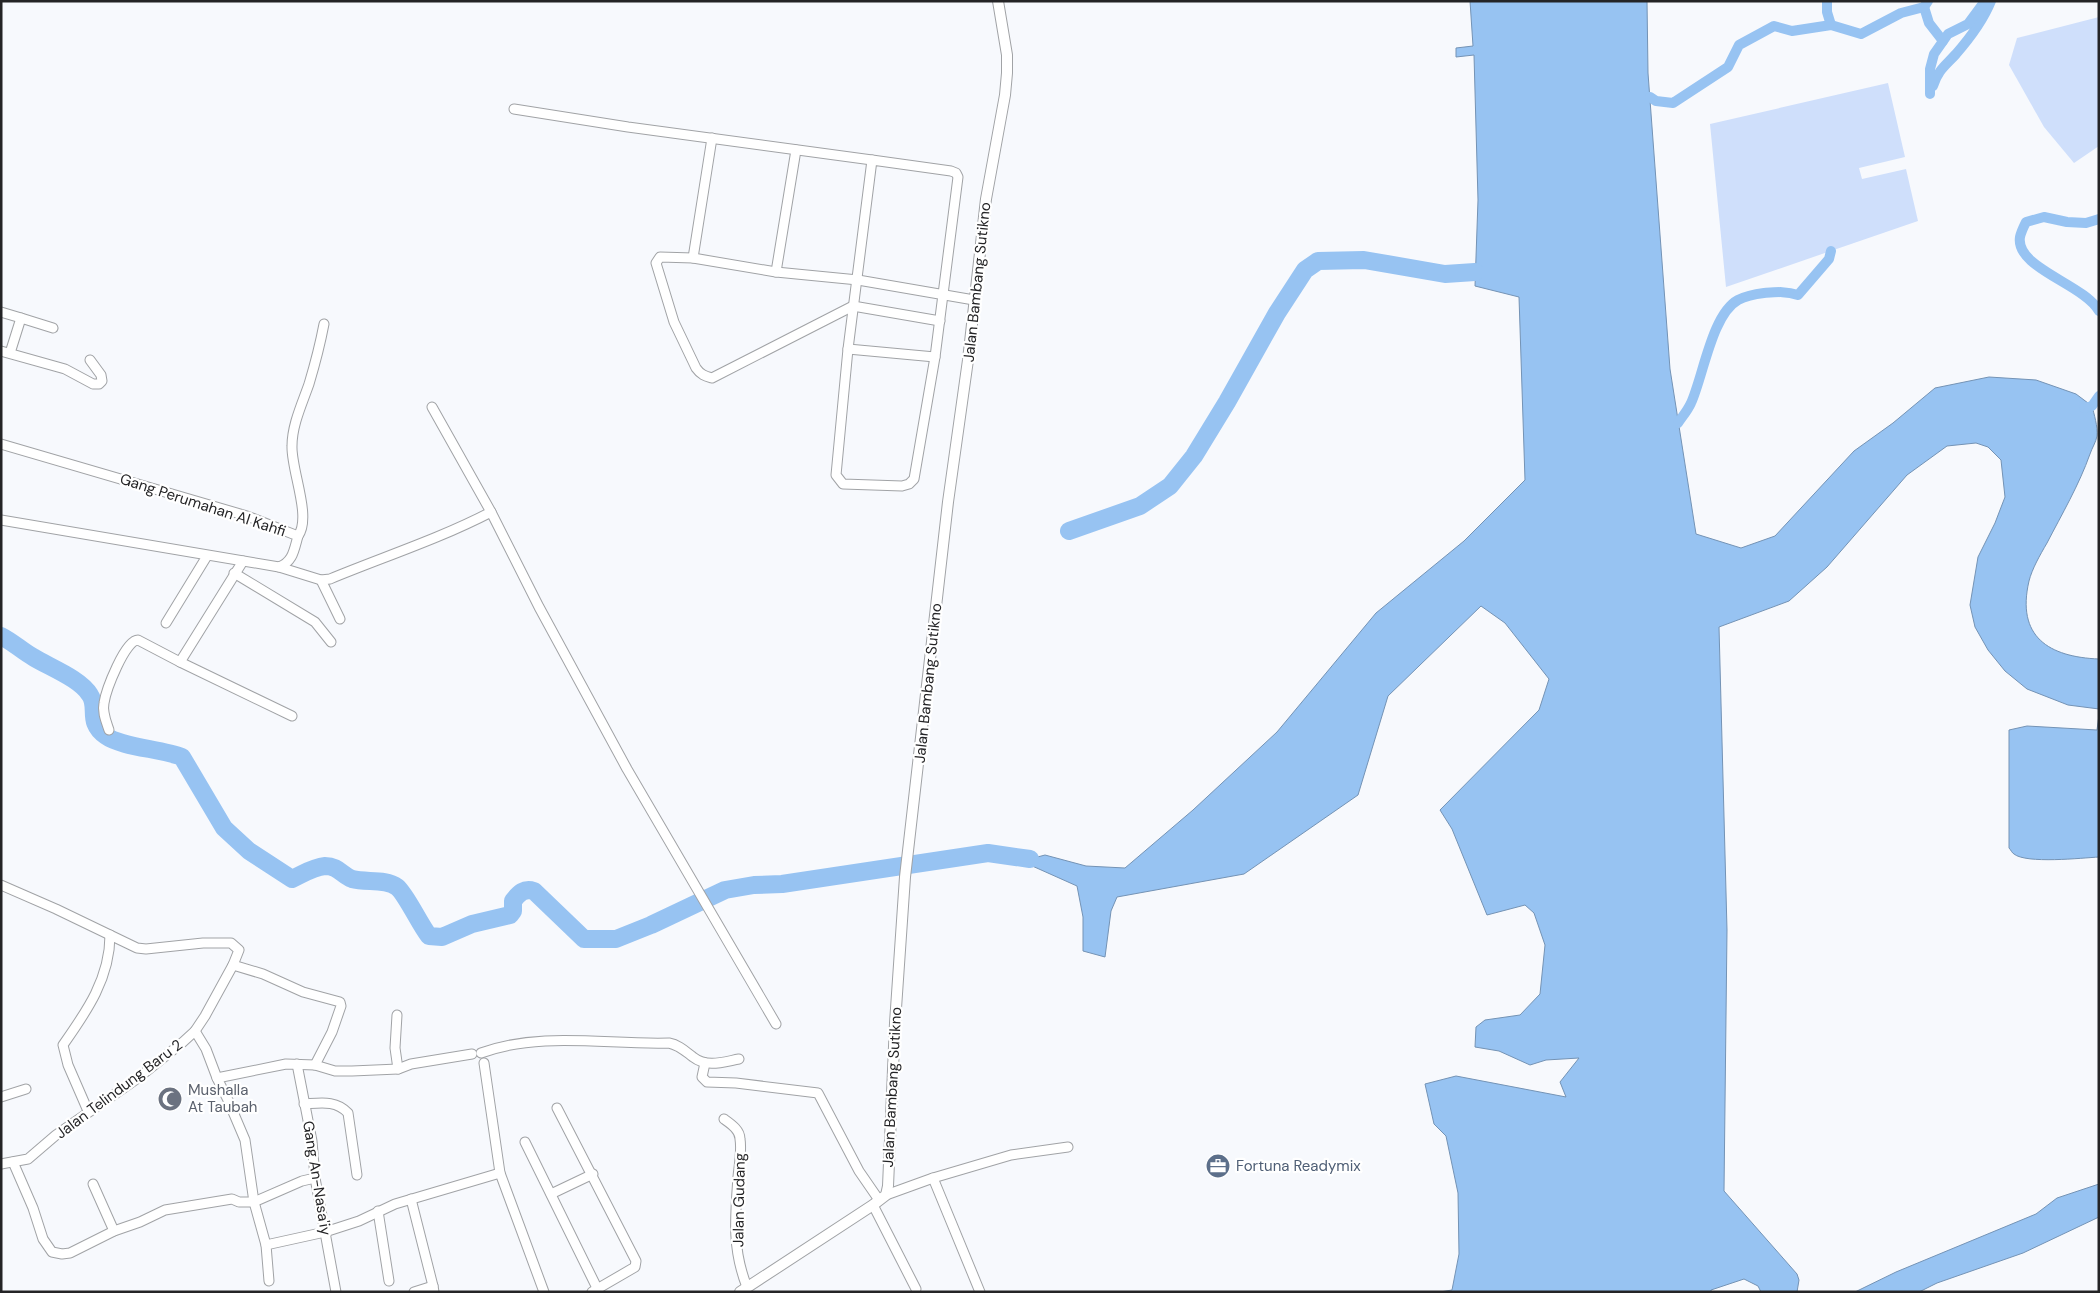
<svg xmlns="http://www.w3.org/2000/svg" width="2100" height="1293" viewBox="0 0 2100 1293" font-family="'DM Sans',sans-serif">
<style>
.green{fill:#cfdffb}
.water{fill:#97c3f2;stroke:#7493b5}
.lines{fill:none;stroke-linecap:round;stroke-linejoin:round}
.canal{stroke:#97c3f2;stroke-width:10}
.river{stroke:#97c3f2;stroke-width:18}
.minor-casing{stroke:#a1a3a6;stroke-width:11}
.tertiary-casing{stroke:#a1a3a6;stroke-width:12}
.minor{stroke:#fff;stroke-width:9}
.tertiary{stroke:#fff;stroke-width:10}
.labels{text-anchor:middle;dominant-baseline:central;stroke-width:4.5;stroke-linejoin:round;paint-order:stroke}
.street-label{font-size:15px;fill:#242426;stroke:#fff}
.worship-label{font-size:15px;fill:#5b616d;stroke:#fff;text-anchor:start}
.service-label{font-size:15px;fill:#4e5e75;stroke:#fff;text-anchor:start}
</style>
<rect width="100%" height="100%" fill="#f7f9fd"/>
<g class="green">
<polygon points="2099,17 2099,146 2074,163 2044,127 2009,65 2017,38"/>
<polygon points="1888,83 1905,157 1859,168 1862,179 1906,169 1918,221 1726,287 1710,124"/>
</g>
<g class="water">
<path d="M 1470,1 L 1647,1 L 1648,73 L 1670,369 L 1696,534 L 1741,548 L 1775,536 L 1854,451 L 1893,423 L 1935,388 L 1989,377 L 2036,380 L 2076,394 L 2092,406 C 2094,414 2098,427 2097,436 C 2096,442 2092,448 2090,454 C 2079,485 2062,514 2047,543 C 2040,555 2032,569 2029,581 C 2016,637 2049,657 2099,659 L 2099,709 L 2068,705 L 2027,689 L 2005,671 L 1988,650 L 1975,627 L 1970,605 L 1978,557 L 1995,523 L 2005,497 L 2001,460 L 1988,447 L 1976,443 L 1947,446 L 1907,475 L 1827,567 L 1789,601 L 1719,627 L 1727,930 L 1724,1191 L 1797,1274 L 1799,1280 L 1797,1292 L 1761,1292 L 1758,1286 L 1744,1279 L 1711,1290 L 1711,1292 L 1440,1292 L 1452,1290 L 1459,1254 L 1458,1193 L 1446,1136 L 1434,1124 L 1425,1084 L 1456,1076 L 1566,1097 L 1560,1082 L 1579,1058 L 1546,1060 L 1530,1065 L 1499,1051 L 1475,1047 L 1476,1027 L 1485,1020 L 1520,1015 L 1540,994 L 1545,945 L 1534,913 L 1525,905 L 1487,915 L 1452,829 L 1440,810 L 1539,710 L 1549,679 L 1505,623 L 1481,606 L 1388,696 L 1358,795 L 1244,874 L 1117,897 L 1111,911 L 1105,957 L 1083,951 L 1083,917 L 1077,886 L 1030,865 L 1030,859 L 1045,855 L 1086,866 L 1125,868 L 1193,810 L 1277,732 L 1376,613 L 1464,541 L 1525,480 L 1519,297 L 1475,286 L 1478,200 L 1474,55 L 1456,57 L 1456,48 L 1473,46 Z"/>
<path d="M 2099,715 L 2099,857 C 2082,858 2026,864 2014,854 C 2012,853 2011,850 2009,848 L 2009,730 L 2027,726 L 2097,730 Z"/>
<polygon points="2099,1184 2099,1217 2023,1253 1937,1283 1919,1292 1855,1292 1896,1272 2036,1214 2057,1198"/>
</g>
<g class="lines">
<g class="canal">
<polyline points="1827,1 1827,12 1831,25"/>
<polyline points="1924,7 1929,23 1943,41"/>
<path d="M 1933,86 C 1938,70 1945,66 1956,54 C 1970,38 1983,21 1991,1"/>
<polyline points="1930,94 1930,69 1934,54 1948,34 1968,24 1985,1"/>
<polyline points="1650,97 1656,101 1673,103 1728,67 1739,45 1774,26 1792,31 1831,25 1861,34 1901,13 1924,7 1928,1"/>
<path d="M 2099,219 L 2086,223 L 2067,222 L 2044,217 L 2026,222 C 2024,226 2021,232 2020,237 C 2015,268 2084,284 2099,311"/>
<polyline points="2084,408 2092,406 2099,396"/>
<path d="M 1678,423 C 1682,417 1688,410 1691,403 C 1703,377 1712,314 1738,300 C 1746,296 1756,294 1764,293 C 1777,292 1786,291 1798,295 L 1829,259 L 1831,251"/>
</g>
<g class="river">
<polyline points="1069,531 1140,506 1170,486 1194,456 1227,402 1277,313 1305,270 1318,261 1364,260 1445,274 1475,272"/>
<path d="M 1,636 C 13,642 22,651 33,657 C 49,667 81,679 90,695 C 99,708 86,722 106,736 C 121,747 162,749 182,757 L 224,828 L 249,851 L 292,879 C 303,874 313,867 325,866 C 338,866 342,875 352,879 C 366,883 385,878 397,887 C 406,894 420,925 429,936 L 442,937 L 472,924 L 510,915 L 513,911 L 513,901 C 519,893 524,888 534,891 L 584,939 L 616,939 L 651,925 L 725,890 L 754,885 L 782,884 L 988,853 L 1030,859"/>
</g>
<defs>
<g id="minor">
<polyline points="514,109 628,127 872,160"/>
<polygon points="872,160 951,171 956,173 958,177 935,357 914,479 909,484 902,486 843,484 836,475 848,349"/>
<polyline points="693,258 712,138"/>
<polyline points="776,272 796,150"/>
<polyline points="1,312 21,318"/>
<path d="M 940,321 L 853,306 L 712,378 C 705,376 701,375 696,368 L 674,322 L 656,263 L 660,257 L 693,258 L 776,272 L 858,280 L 974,300"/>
<polyline points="848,349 935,357"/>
<polyline points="1,351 65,369 93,384 99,384 102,381 101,375 90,360"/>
<polyline points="10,353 21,318 53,328"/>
<path d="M 1,444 L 247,516 L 298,536 C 294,550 293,562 279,567 L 1,520"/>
<polyline points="491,512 539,607 627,769 776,1024"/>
<path d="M 298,536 C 312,517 291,470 292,446 C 292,425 302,404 309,384 C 315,364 320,345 324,324"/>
<path d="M 279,567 L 321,580 L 330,579 C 383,557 439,539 491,512 L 432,407"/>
<polyline points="234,573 315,622 331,642"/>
<polyline points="321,580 340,619"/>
<polyline points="166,623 207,556"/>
<polyline points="180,662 292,716"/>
<path d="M 109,730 C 106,721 102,712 104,703 C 106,690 125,640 138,640 L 180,662 L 243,561"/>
<polyline points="1,885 56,909 137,948 146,949 203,943 231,943 239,950 233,965 205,1016 195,1031 183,1042 138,1078 56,1135 28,1159 1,1164"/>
<polyline points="233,965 263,974 303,992 340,1002 341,1006 332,1032 315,1065"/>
<polyline points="397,1015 395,1048 398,1069"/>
<polyline points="195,1031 206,1049 217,1078 228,1100 245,1140 254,1202 266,1245 325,1232 359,1221 395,1204 500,1173"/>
<path d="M 481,1053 C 541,1031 607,1045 669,1043 C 679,1045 685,1051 693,1057 C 707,1068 723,1062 739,1059"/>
<polyline points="484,1063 500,1173 544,1292"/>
<polyline points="705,1063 702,1077 707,1082 736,1083 818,1093 859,1171 879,1200"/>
<polyline points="297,1064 312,1141 315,1178 336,1292"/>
<polyline points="217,1078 286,1064 315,1065 335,1071 352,1071 398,1069 411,1064 472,1054"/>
<polyline points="1,1097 26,1089"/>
<path d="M 304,1104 C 321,1103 336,1100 348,1113 L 357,1175"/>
<polyline points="557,1108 636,1261 635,1267 592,1292"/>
<path d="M 88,1111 L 68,1065 L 63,1045 C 87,1011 110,978 110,935"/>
<path d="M 724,1119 C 731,1124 740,1130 740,1139 C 742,1151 739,1165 738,1177 C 735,1218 732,1249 747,1287"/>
<polyline points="525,1142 599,1292"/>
<polyline points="13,1162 33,1208 43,1239 52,1252 62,1254 70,1253 114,1231 140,1222 165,1210 232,1199 239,1202 254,1202 302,1181 315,1178"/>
<polyline points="933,1178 980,1292"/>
<polyline points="93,1184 114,1231"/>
<polyline points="551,1194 593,1174"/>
<polyline points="886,1195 933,1178 1011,1155 1068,1147"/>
<polyline points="411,1199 433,1286"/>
<polyline points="873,1205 916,1289"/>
<polyline points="378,1211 389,1281"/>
<polyline points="266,1245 269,1281"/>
<polyline points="414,1292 433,1286 434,1292"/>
</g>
<polyline id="tertiary" points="740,1292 873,1205 886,1195 888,1186 895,1023 905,877 948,502 968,360 986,199 1005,95 1007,73 1007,55 998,1"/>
</defs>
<use href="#minor" class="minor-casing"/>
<use href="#tertiary" class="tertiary-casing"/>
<use href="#minor" class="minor"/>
<use href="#tertiary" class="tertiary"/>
</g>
<defs>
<symbol id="mosque-disc" viewBox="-11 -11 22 22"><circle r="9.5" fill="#6b7280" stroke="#fff"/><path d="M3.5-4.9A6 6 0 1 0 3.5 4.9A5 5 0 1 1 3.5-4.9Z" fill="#fff"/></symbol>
<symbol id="office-disc" viewBox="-11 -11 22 22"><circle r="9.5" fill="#5c6f8a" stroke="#fff"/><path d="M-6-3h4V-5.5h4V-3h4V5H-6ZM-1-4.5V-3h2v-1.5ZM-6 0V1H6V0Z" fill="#fff"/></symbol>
</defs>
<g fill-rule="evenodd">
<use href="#mosque-disc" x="156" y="1085" width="28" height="28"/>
<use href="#office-disc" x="1204" y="1152" width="28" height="28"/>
</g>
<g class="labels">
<g class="street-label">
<text transform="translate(977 282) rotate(-84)">Jalan Bambang Sutikno</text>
<text transform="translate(203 505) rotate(18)">Gang Perumahan Al Kahfi</text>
<text transform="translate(928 683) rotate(-84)">Jalan Bambang Sutikno</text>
<text transform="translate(892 1087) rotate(-87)">Jalan Bambang Sutikno</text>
<text transform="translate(119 1089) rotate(-37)">Jalan Telindung Baru 2</text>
<text transform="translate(317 1178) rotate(81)">Gang An-Nasa'iy</text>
<text transform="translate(739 1200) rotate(-89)">Jalan Gudang</text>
</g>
<g class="worship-label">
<text x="188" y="1090">Mushalla<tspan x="188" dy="17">At Taubah</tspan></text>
</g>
<g class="service-label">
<text x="1236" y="1166">Fortuna Readymix</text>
</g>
</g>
<rect width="2100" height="1293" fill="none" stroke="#242426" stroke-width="5"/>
</svg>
